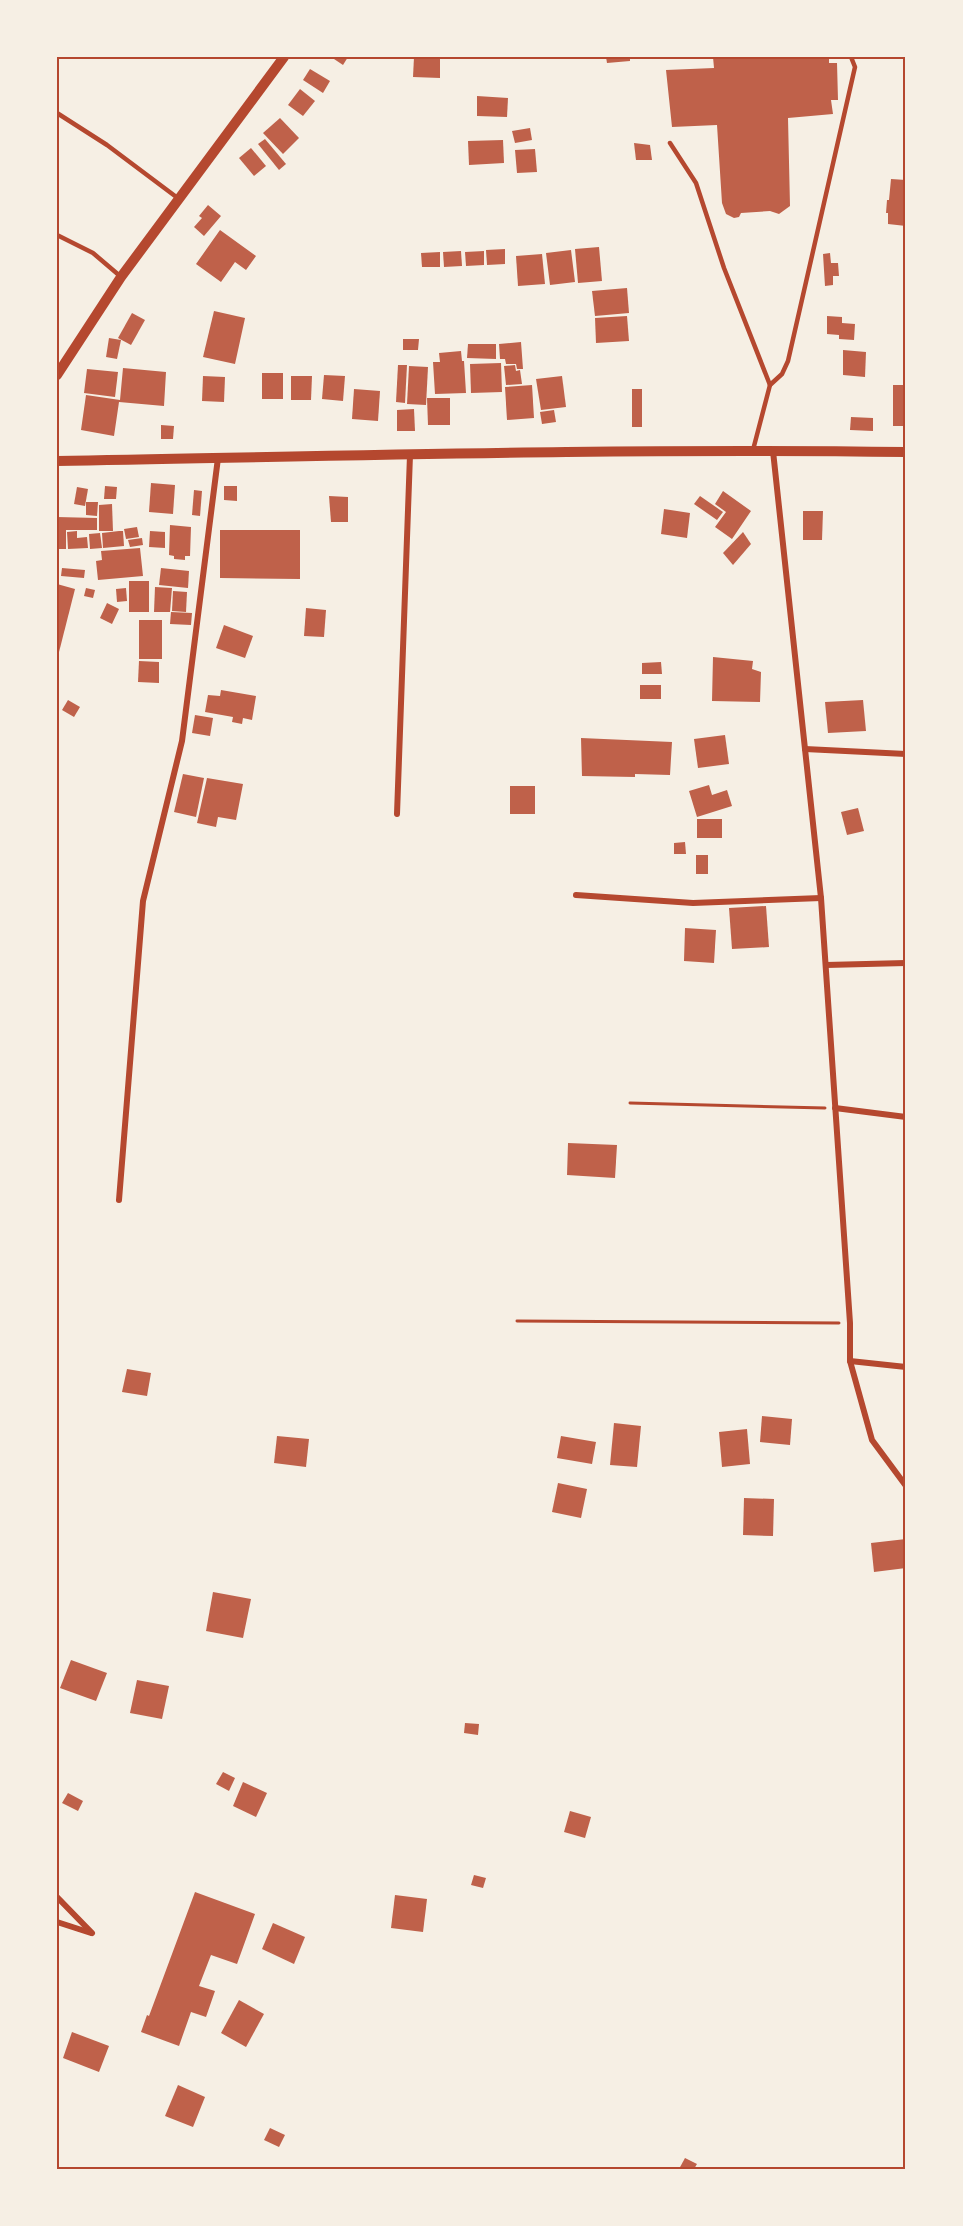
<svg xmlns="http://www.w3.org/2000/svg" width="963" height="2226" viewBox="0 0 963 2226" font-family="Helvetica,sans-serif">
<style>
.building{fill:#bf614a}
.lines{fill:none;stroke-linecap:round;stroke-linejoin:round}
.path{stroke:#b5482f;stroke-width:3}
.service{stroke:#b5482f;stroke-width:4.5}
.minor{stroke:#b5482f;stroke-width:6}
.tertiary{stroke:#b5482f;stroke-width:10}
.neatline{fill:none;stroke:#b5482f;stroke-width:2}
</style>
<rect width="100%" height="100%" fill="#f6efe4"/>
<g class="building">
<polygon points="331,57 348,57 343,65"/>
<polygon points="414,57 440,57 440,78 413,77"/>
<polygon points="606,57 630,57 630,61 607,63"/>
<polygon points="713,57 786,57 786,59 829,57 829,63 837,63 838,100 831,100 833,114 788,118 790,206 779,214 770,211 741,213 739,217 734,218 726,214 722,203 717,125 672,127 666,70 714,68"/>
<polygon points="310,69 330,81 323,93 303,80"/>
<polygon points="300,89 315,101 303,116 288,105"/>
<polygon points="477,96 508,98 507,117 477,116"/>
<polygon points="280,118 299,138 283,154 263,133"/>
<polygon points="530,128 532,140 515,143 512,131"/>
<polygon points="265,139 286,164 279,170 258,144"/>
<polygon points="503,140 504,163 469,165 468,141"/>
<polygon points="634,143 650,145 652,160 636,160"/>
<polygon points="251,148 266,166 254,176 239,158"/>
<polygon points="535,149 537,172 517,173 515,150"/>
<polygon points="891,179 906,180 906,226 888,224 888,213 886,213 887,200 889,200"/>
<polygon points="208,205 221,216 204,236 194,227 202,218 199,216"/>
<polygon points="220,230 256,256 246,270 235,262 221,282 196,264"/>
<polygon points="599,247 602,281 578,283 575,249"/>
<polygon points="505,249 505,264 487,265 486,250"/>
<polygon points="571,250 575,282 550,285 546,253"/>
<polygon points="461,251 462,266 444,267 443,252"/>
<polygon points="484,251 484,265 466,266 465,252"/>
<polygon points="440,252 440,267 422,267 421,253"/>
<polygon points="830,253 831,263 838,263 839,276 833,276 833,285 825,286 823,254"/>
<polygon points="542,254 545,284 518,286 516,256"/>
<polygon points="627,288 629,313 595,316 592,291"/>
<polygon points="214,311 245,318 235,364 203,357"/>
<polygon points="132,313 145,320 131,345 118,338"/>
<polygon points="627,316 629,341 596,343 595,318"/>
<polygon points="827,316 842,317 842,323 855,324 854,340 839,339 839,335 827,334"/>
<polygon points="109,338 121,340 117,359 106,357"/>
<polygon points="403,339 419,339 418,350 403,350"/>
<polygon points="521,342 523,369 517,369 516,364 506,364 505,359 500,359 499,344"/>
<polygon points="468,344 496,344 496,359 467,358"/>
<polygon points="843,350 866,352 865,377 843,375"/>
<polygon points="461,351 462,361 464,361 466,393 435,394 433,362 440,362 439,353"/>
<polygon points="501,363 502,392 471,393 470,364"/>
<polygon points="398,365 407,365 405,403 396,402"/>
<polygon points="515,365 516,371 520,370 522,384 506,385 504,366"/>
<polygon points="409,366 428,367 426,405 407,404"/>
<polygon points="123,368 166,372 164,406 119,402 114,436 81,430 86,395 120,400"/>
<polygon points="87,369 118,372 115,397 84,393"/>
<rect x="262" y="373" width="21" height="26"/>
<polygon points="324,375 345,376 343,401 322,399"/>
<polygon points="203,376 225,377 224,402 202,401"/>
<polygon points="291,376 312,376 311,400 291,400"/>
<polygon points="562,376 566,407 541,410 536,379"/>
<polygon points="532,385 534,418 507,420 505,387"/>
<rect x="893" y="385" width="13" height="41"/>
<polygon points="354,389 380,391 378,421 352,419"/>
<rect x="632" y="389" width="10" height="38"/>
<polygon points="427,398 450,398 450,425 428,425"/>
<polygon points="414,409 415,431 397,431 397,410"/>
<polygon points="554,410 556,422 542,424 540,412"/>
<polygon points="851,417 873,418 873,431 850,430"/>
<polygon points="161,425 174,426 173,439 161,439"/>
<polygon points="151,483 175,485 173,514 149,512"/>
<polygon points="105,486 117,487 116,499 104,499"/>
<polygon points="224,486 237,486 237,501 224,500"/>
<polygon points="77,487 88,489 85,506 74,504"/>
<polygon points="194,490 202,491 200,516 192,515"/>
<polygon points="723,491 751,511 732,539 715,527 726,512 715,504"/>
<polygon points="329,496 348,497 348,522 331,522"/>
<polygon points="700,496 723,512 717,520 694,504"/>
<polygon points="86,502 98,502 97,516 86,515"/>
<polygon points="112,504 113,531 99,531 99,505"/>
<polygon points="664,509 690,513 687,538 661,534"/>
<polygon points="803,511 823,511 822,540 803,540"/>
<polygon points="57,517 97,518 97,530 66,530 66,549 58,549"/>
<polygon points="170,525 191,527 190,556 185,556 185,560 174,559 174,556 169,555"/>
<polygon points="137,527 139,537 126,539 124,529"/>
<polygon points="220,530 300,530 300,579 220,578"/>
<polygon points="77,531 77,538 87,537 88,548 68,549 67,532"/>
<polygon points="119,531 123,531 124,546 103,548 102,533"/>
<polygon points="150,531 165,532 165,548 149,547"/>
<polygon points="743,532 751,544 733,565 723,553"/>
<polygon points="100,533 102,548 90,549 89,534"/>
<polygon points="142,538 143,545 130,547 128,540"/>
<polygon points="140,548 143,576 98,580 96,561 102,560 101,551"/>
<polygon points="62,568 85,570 84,578 61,576"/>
<polygon points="161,568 189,571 188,588 159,585"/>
<rect x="129" y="581" width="20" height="31"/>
<polygon points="57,584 75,589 58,656 57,656"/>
<polygon points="155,587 172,588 170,612 154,612"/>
<polygon points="86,588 95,590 93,598 84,596"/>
<polygon points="126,588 127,601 117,602 116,589"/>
<polygon points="173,591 187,592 186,612 172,611"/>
<polygon points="107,603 119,609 112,624 100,618"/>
<polygon points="306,608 326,610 324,637 304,636"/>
<polygon points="171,612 192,613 191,625 170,624"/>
<rect x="139" y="620" width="23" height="39"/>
<polygon points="224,625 253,636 245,658 216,648"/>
<polygon points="713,657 753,661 752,669 761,672 760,702 712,701"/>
<polygon points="139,661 159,662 159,683 138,682"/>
<polygon points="661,662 662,674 642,674 642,663"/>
<rect x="640" y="685" width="21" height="14"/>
<polygon points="221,690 256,696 252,720 243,718 242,724 232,722 233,717 205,712 208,695 220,696"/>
<polygon points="68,700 80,707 74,717 62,710"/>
<polygon points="863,700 866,731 828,733 825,702"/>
<polygon points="195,715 213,718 210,736 192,733"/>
<polygon points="725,735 729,764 698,768 694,739"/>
<polygon points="581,738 672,742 670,775 635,774 635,777 582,776"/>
<polygon points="183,774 204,778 196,817 174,812"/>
<polygon points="207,778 243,784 236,820 218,817 216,827 197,823"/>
<polygon points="709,785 712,795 727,790 732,806 697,817 689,791"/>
<rect x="510" y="786" width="25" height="28"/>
<polygon points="858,808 864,831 847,835 841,812"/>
<rect x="697" y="819" width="25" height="19"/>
<polygon points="685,842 686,854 674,854 674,843"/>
<rect x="696" y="855" width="12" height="19"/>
<polygon points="766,906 769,947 732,949 729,908"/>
<polygon points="685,928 716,930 714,963 684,961"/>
<polygon points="568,1143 617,1145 615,1178 567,1175"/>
<polygon points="127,1369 151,1373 147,1396 122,1392"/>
<polygon points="762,1416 792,1419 790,1445 760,1442"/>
<polygon points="614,1423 641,1426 637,1467 610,1465"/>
<polygon points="747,1429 750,1464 722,1467 719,1432"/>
<polygon points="277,1436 309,1439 306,1467 274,1463"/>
<polygon points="561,1436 596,1442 592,1464 557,1458"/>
<polygon points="558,1483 587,1489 581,1518 552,1512"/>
<polygon points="744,1498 774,1499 773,1536 743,1535"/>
<polygon points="906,1539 906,1568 874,1572 871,1543"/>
<polygon points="213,1592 251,1599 243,1638 206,1631"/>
<polygon points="71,1660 107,1673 96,1701 60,1688"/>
<polygon points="137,1680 169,1686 162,1719 130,1713"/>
<polygon points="465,1723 479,1724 478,1735 464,1733"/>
<polygon points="223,1772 235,1778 229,1791 216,1784"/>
<polygon points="243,1782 267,1793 256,1817 233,1806"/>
<polygon points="68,1793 83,1801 78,1811 62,1803"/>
<polygon points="570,1811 591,1817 585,1838 564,1832"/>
<polygon points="474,1875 486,1878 483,1888 471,1885"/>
<polygon points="195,1892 255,1914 237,1964 211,1955 199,1986 215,1991 206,2017 191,2012 179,2046 141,2032 147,2015 149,2016"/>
<polygon points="395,1895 427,1899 423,1932 391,1928"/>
<polygon points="273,1923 305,1937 294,1964 262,1949"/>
<polygon points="239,2000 264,2014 246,2047 221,2033"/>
<polygon points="72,2032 109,2046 99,2072 63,2058"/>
<polygon points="178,2085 205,2097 193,2127 165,2116"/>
<polygon points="270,2128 285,2135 279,2147 264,2140"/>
<polygon points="685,2158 697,2164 694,2169 679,2169"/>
</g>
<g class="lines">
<g class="path">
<polyline points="630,1103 825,1108"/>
<polyline points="517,1321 839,1323"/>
</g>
<g class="service">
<polyline points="57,113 107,145 179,199"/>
<polyline points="670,143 696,183 724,268 770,385 753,450"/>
<polyline points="57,235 93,253 120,276"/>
<polyline points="770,385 782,374 788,361 855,67 851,57"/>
</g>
<g class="minor">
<polyline points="773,451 821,898 850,1323 850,1361 872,1440 906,1486"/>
<polyline points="805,749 906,754"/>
<polyline points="397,814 410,455"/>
<polyline points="576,895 693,903 821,898"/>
<polyline points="826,965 906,963"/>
<polyline points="835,1108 906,1117"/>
<polyline points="119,1200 143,901 182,741 218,458"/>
<polyline points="850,1361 906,1367"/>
<polyline points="57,1897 92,1933"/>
<polyline points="57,1922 91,1933"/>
</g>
<g class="tertiary">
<polyline points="57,375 121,277 284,57"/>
<path d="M 57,461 C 340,456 623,448 906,452"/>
</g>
</g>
<rect width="963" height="2226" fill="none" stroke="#f6efe4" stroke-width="117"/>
<rect x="58" y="58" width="846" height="2110" class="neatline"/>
</svg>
